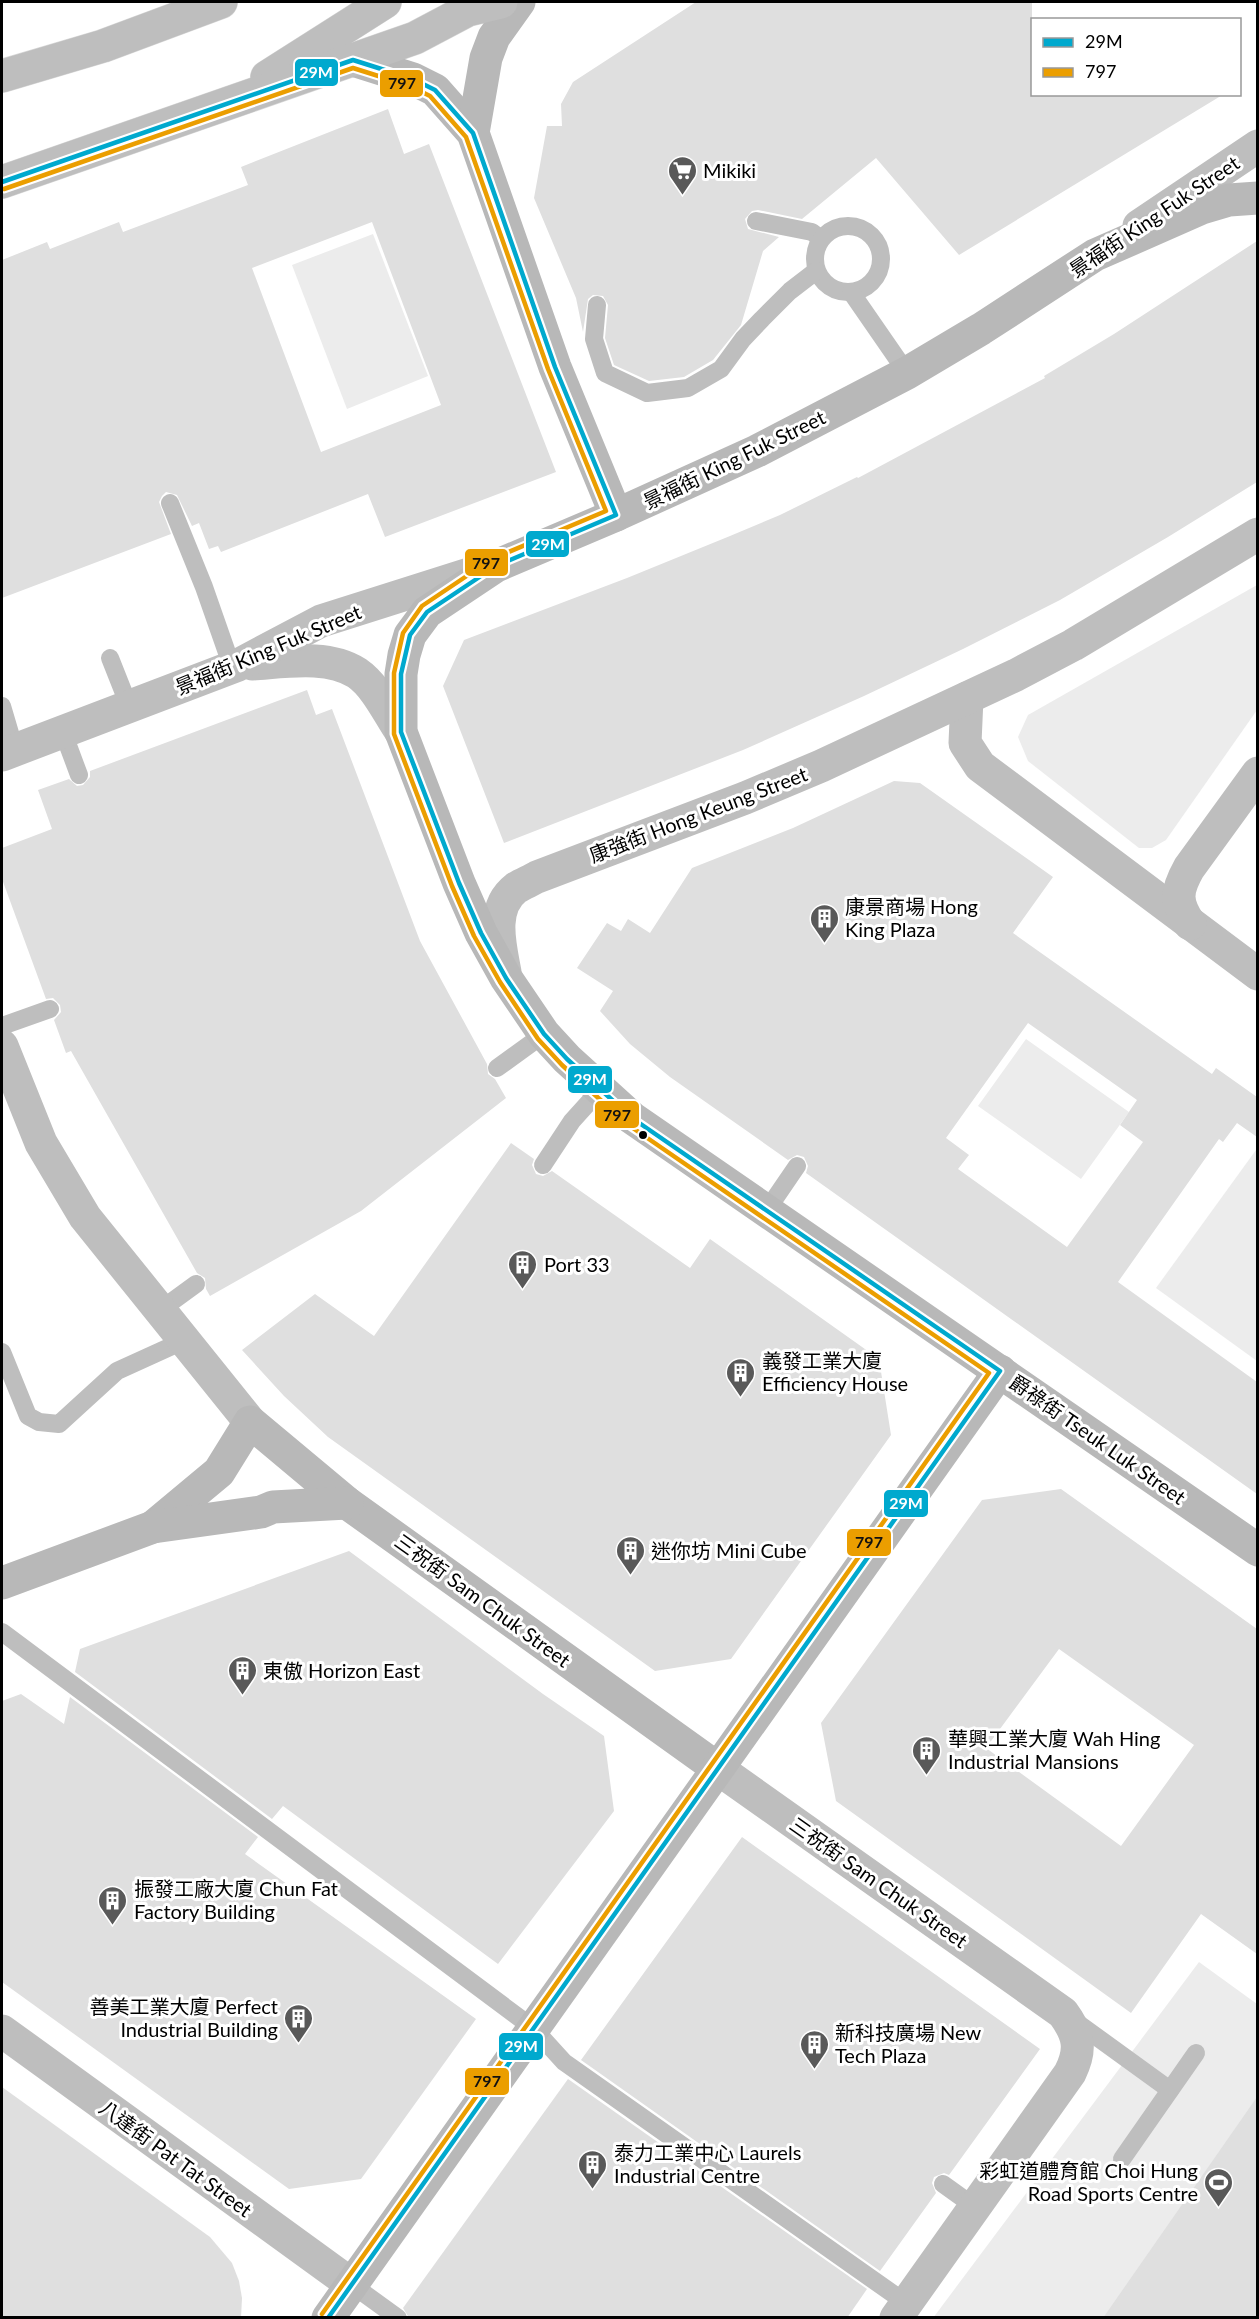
<svg xmlns="http://www.w3.org/2000/svg" width="1259" height="2319" viewBox="0 0 1259 2319" font-family="Lato,'Noto Sans TC',sans-serif">
<style>
.green{fill:#ececec}
.building{fill:#dfdfdf;fill-rule:evenodd}
.lines{fill:none;stroke-linecap:round;stroke-linejoin:round}
.primary-casing{stroke:#dbdbdb;stroke-width:34}
.lane{stroke:#bebebe;stroke-width:18}
.street{stroke:#bebebe;stroke-width:33}
.secondary{stroke:#b8b8b8;stroke-width:33}
.primary{stroke:#bebebe;stroke-width:33}
.bus-1-casing{stroke:#fff;stroke-width:9}
.bus-2-casing{stroke:#fff;stroke-width:9}
.bus-1{stroke:#00a9ce;stroke-width:4.5}
.bus-2{stroke:#eb9e00;stroke-width:4.5}
.bus-dot{fill:#000;stroke:#fff;stroke-width:2}
.labels{text-anchor:middle;dominant-baseline:central;stroke-width:6;stroke-linejoin:round;paint-order:stroke}
.poi-label{font-size:20px;fill:#000;stroke:#fff;text-anchor:start}
.street-label{font-size:20px;fill:#000;stroke:#fff}
.line-badge{stroke:#fff;stroke-width:2}
.badge-label{font-size:16px;text-anchor:middle;font-weight:bold;fill:#fff}
.pale-badge-label{font-size:16px;text-anchor:middle;font-weight:bold;fill:#111}
</style>
<rect width="100%" height="100%" fill="#fff"/>
<g class="green">
<polygon points="373,234 428,376 347,409 292,265"/>
<polygon points="1257,585 1257,710 1166,840 1152,848 1139,848 1028,761 1018,737 1028,715"/>
<polygon points="1026,1039 1129,1112 1081,1179 978,1106"/>
<polygon points="1256,1150 1258,1151 1257,1361 1156,1288"/>
<polygon points="1199,1962 1257,2004 1257,2317 933,2318"/>
</g>
<g class="building">
<polygon points="696,2 1032,2 1032,94 1224,94 959,255 876,158 802,219 758,210 752,211 745,219 748,229 779,237 763,251 741,325 713,360 684,377 649,381 614,365 605,338 608,305 603,296 593,295 588,299 583,332 576,298 534,198 547,126 562,126 561,104 573,82"/>
<path d="M 388,109 L 404,154 L 429,144 L 556,472 L 385,537 L 368,494 L 221,552 L 218,546 L 209,549 L 199,523 L 192,526 L 177,495 L 166,492 L 162,496 L 159,502 L 171,534 L 2,598 L 2,260 L 47,242 L 50,249 L 119,222 L 123,232 L 248,185 L 241,167 ZM 372,222 L 441,405 L 321,452 L 252,268 Z"/>
<polygon points="1257,241 1257,482 1168,537 1060,600 963,649 864,696 743,750 504,843 443,686 464,640 627,578 730,536 780,515 857,477 858,478 1045,378 1044,376 1114,334"/>
<polygon points="307,690 316,715 332,709 420,941 487,1064 488,1074 495,1079 506,1098 361,1211 210,1296 206,1289 205,1278 197,1273 71,1051 66,1053 54,1020 61,1012 60,1005 53,998 46,999 2,879 2,848 52,829 38,790 69,779 77,786 83,785 90,777 90,771"/>
<path d="M 894,781 L 920,783 L 1053,877 L 1013,933 L 1212,1074 L 1216,1068 L 1257,1097 L 1257,1137 L 1237,1123 L 1223,1142 L 1219,1139 L 1118,1282 L 1257,1382 L 1257,1494 L 806,1173 L 808,1166 L 804,1157 L 797,1155 L 788,1160 L 670,1077 L 630,1044 L 600,1011 L 613,991 L 577,968 L 607,923 L 621,931 L 628,919 L 650,933 L 692,868 L 793,828 ZM 1028,1023 L 1137,1100 L 1120,1125 L 1143,1142 L 1067,1247 L 958,1169 L 969,1155 L 946,1138 Z"/>
<polygon points="511,1143 534,1159 532,1165 536,1174 543,1176 552,1171 690,1268 710,1239 879,1359 891,1435 731,1659 655,1671 328,1437 284,1396 242,1350 315,1294 374,1336"/>
<path d="M 1061,1489 L 1257,1629 L 1257,1954 L 1201,1914 L 1131,2013 L 836,1801 L 821,1723 L 982,1500 ZM 1059,1649 L 1194,1745 L 1121,1846 L 986,1748 Z"/>
<polygon points="349,1551 543,1694 604,1736 614,1811 498,1964 283,1806 272,1819 75,1672 80,1649"/>
<polygon points="21,1694 64,1724 70,1697 258,1837 245,1854 476,2019 361,2179 289,2189 2,1982 2,1701"/>
<polygon points="742,1837 1040,2049 949,2175 944,2173 934,2177 932,2183 936,2193 880,2271 581,2060"/>
<polygon points="568,2079 867,2289 847,2318 409,2318 403,2308"/>
<polygon points="2,2087 210,2237 232,2263 239,2281 242,2298 241,2318 2,2318"/>
<polygon points="1257,2097 1257,2318 1103,2318"/>
</g>
<g class="lines">
<defs>
<g id="primary">
<polyline points="2,76 103,46 221,2"/>
<polyline points="267,77 385,2"/>
<polyline points="2,182 415,38 468,10 501,2"/>
</g>
</defs>
<use href="#primary" class="primary-casing"/>
<g class="lane">
<polyline points="756,221 812,232 821,239"/>
<circle cx="848" cy="259" r="33"/>
<polyline points="851,292 907,373"/>
<polyline points="597,305 594,339 605,373 647,393 688,388 721,369 743,339 762,319 790,291 816,271"/>
<polyline points="170,503 204,587 232,667"/>
<polyline points="110,658 129,706"/>
<polyline points="2,706 15,750"/>
<polyline points="63,732 79,775"/>
<polyline points="2,1026 50,1009"/>
<polyline points="497,1068 544,1034"/>
<polyline points="543,1165 572,1121 600,1090"/>
<polyline points="767,1210 797,1166"/>
<polyline points="159,1311 196,1284"/>
<polyline points="2,1352 28,1416 39,1422 59,1424 117,1371 183,1341"/>
<polyline points="2,1632 533,2028 564,2062 906,2303"/>
<polyline points="1072,2019 1170,2090"/>
<polyline points="1122,2159 1196,2053"/>
<polyline points="943,2184 975,2207"/>
<polyline points="351,2284 398,2318"/>
</g>
<g class="street">
<polyline points="1139,226 1258,146"/>
<path d="M 252,664 C 284,662 328,654 357,673 C 376,686 388,713 401,732"/>
<polyline points="967,698 965,743 980,766 1258,974"/>
<polyline points="2,755 238,665 321,621 485,569"/>
<path d="M 1190,924 C 1175,902 1176,891 1189,868 L 1258,773"/>
<path d="M 505,972 C 500,945 490,908 516,888 C 522,884 530,881 537,877 L 745,798 L 821,766 L 1016,675 L 1073,645 L 1258,534"/>
<polyline points="2,1046 41,1143 85,1217 250,1422"/>
<path d="M 717,1768 L 1063,2013 C 1079,2035 1082,2049 1070,2073 L 896,2318"/>
<polyline points="2,2031 351,2284"/>
</g>
<g class="secondary">
<polyline points="353,60 413,79 435,90 473,133 555,367 616,515"/>
<polyline points="473,133 486,58 494,37 519,2"/>
<polyline points="1258,198 1229,200 1202,208 1095,255 981,329 907,373 757,451 616,515 496,566 427,612 410,635 404,655 401,674 401,732 459,883 481,933 506,978 544,1034 567,1059 632,1118 1258,1550"/>
<polyline points="153,1527 219,1472 250,1422 347,1503 717,1768"/>
<polyline points="2,1583 153,1527 261,1512 273,1507 347,1503"/>
<polyline points="328,2318 1000,1371"/>
</g>
<use href="#primary" class="primary"/>
<defs>
<polyline id="bus-1" points="2,182 353,60 413,79 435,90 473,133 555,367 616,515 496,566 427,612 410,635 401,674 401,732 459,883 481,933 506,978 544,1034 567,1059 632,1118 1000,1371 328,2318"/>
<polyline id="bus-2" points="4,189 353,68 410,86 430,96 466,137 548,369 606,511 492,559 422,606 403,633 394,673 394,734 452,886 474,936 500,982 538,1039 562,1065 627,1124 989,1373 322,2314"/>
</defs>
<use href="#bus-1" class="bus-1-casing"/>
<use href="#bus-2" class="bus-2-casing"/>
<use href="#bus-1" class="bus-1"/>
<use href="#bus-2" class="bus-2"/>
</g>
<defs>
<symbol id="supermarket-pin" viewBox="-11 -11 22 30"><path d="M0 17L-7.5 6A9.5 9.5 0 1 1 7.5 6Z" fill="#595959" stroke="#fff"/><path d="M-6-5.5h2.5l.6 2H6L4.5 2H-2.5L-4.4-4H-6ZM-1.5 3.2a1.3 1.3 0 1 0 .1 0ZM3 3.2a1.3 1.3 0 1 0 .1 0Z" fill="#fff"/></symbol>
<symbol id="building-pin" viewBox="-11 -11 22 30"><path d="M0 17L-7.5 6A9.5 9.5 0 1 1 7.5 6Z" fill="#595959" stroke="#fff"/><path d="M-4-6H4V6H1V3H-1V6H-4ZM-2.5-4.3h1.7v1.8h-1.7ZM.8-4.3h1.7v1.8H.8ZM-2.5-1h1.7V.8h-1.7ZM.8-1h1.7V.8H.8Z" fill="#fff"/></symbol>
<symbol id="stadium-pin" viewBox="-11 -11 22 30"><path d="M0 17L-7.5 6A9.5 9.5 0 1 1 7.5 6Z" fill="#595959" stroke="#fff"/><path d="M0-5a6.5 5 0 1 0 0 10a6.5 5 0 1 0 0-10ZM-3.5-1.8h7v3.6h-7Z" fill="#fff"/></symbol>
</defs>
<g fill-rule="evenodd">
<use href="#supermarket-pin" x="666" y="154" width="33" height="45"/>
<use href="#building-pin" x="808" y="902" width="33" height="45"/>
<use href="#building-pin" x="506" y="1248" width="33" height="45"/>
<use href="#building-pin" x="724" y="1356" width="33" height="45"/>
<use href="#building-pin" x="614" y="1534" width="33" height="45"/>
<use href="#building-pin" x="226" y="1654" width="33" height="45"/>
<use href="#building-pin" x="910" y="1734" width="33" height="45"/>
<use href="#building-pin" x="96" y="1884" width="33" height="45"/>
<use href="#building-pin" x="282" y="2002" width="33" height="45"/>
<use href="#building-pin" x="798" y="2028" width="33" height="45"/>
<use href="#building-pin" x="576" y="2148" width="33" height="45"/>
<use href="#stadium-pin" x="1202" y="2166" width="33" height="45"/>
</g>
<circle class="bus-dot" cx="643" cy="1135" r="5"/>
<g class="labels">
<g class="poi-label">
<text x="703" y="170">Mikiki</text>
<text x="845" y="906">康景商場 Hong<tspan x="845" dy="23">King Plaza</tspan></text>
<text x="544" y="1264">Port 33</text>
<text x="762" y="1360">義發工業大廈<tspan x="762" dy="23">Efficiency House</tspan></text>
<text x="651" y="1550">迷你坊 Mini Cube</text>
<text x="263" y="1670">東傲 Horizon East</text>
<text x="948" y="1738">華興工業大廈 Wah Hing<tspan x="948" dy="23">Industrial Mansions</tspan></text>
<text x="134" y="1888">振發工廠大廈 Chun Fat<tspan x="134" dy="23">Factory Building</tspan></text>
<text x="278" y="2006" text-anchor="end">善美工業大廈 Perfect<tspan x="278" dy="23">Industrial Building</tspan></text>
<text x="835" y="2032">新科技廣場 New<tspan x="835" dy="23">Tech Plaza</tspan></text>
<text x="614" y="2152">泰力工業中心 Laurels<tspan x="614" dy="23">Industrial Centre</tspan></text>
<text x="1198" y="2170" text-anchor="end">彩虹道體育館 Choi Hung<tspan x="1198" dy="23">Road Sports Centre</tspan></text>
</g>
<g class="street-label">
<text transform="translate(1154 216) rotate(-34)">景福街 King Fuk Street</text>
<text transform="translate(734 459) rotate(-26)">景福街 King Fuk Street</text>
<text transform="translate(268 649) rotate(-23)">景福街 King Fuk Street</text>
<text transform="translate(698 814) rotate(-21)">康強街 Hong Keung Street</text>
<text transform="translate(1098 1439) rotate(35)">爵祿街 Tseuk Luk Street</text>
<text transform="translate(483 1600) rotate(36)">三祝街 Sam Chuk Street</text>
<text transform="translate(879 1882) rotate(35)">三祝街 Sam Chuk Street</text>
<text transform="translate(176 2158) rotate(36)">八達街 Pat Tat Street</text>
</g>
</g>
<g class="line-badge">
<rect x="294" y="58" width="45" height="29" rx="6" fill="#00a9ce"/>
<rect x="379" y="69" width="45" height="29" rx="6" fill="#eb9e00"/>
<rect x="525" y="530" width="45" height="28" rx="6" fill="#00a9ce"/>
<rect x="464" y="548" width="45" height="29" rx="6" fill="#eb9e00"/>
<rect x="567" y="1065" width="46" height="29" rx="6" fill="#00a9ce"/>
<rect x="594" y="1100" width="46" height="29" rx="6" fill="#eb9e00"/>
<rect x="883" y="1489" width="46" height="29" rx="6" fill="#00a9ce"/>
<rect x="846" y="1528" width="46" height="29" rx="6" fill="#eb9e00"/>
<rect x="498" y="2032" width="46" height="29" rx="6" fill="#00a9ce"/>
<rect x="464" y="2067" width="46" height="29" rx="6" fill="#eb9e00"/>
</g>
<g class="badge-label">
<text x="316" y="78">29M</text>
<text x="548" y="550">29M</text>
<text x="590" y="1085">29M</text>
<text x="906" y="1509">29M</text>
<text x="521" y="2052">29M</text>
</g>
<g class="pale-badge-label">
<text x="402" y="89">797</text>
<text x="486" y="569">797</text>
<text x="617" y="1121">797</text>
<text x="869" y="1548">797</text>
<text x="487" y="2087">797</text>
</g>
<rect width="1259" height="2319" fill="none" stroke="#000000" stroke-width="6"/>
<rect x="1031" y="18" width="210" height="78" fill="#ffffff" stroke="#999999" stroke-width="1.5"/>
<rect x="1043" y="38" width="30" height="9" fill="#00a9ce" stroke="#999999" stroke-width="1.5"/>
<text x="1085" y="48" font-size="18" fill="#000000">29M</text>
<rect x="1043" y="68" width="30" height="9" fill="#eb9e00" stroke="#999999" stroke-width="1.5"/>
<text x="1085" y="78" font-size="18" fill="#000000">797</text>
</svg>
